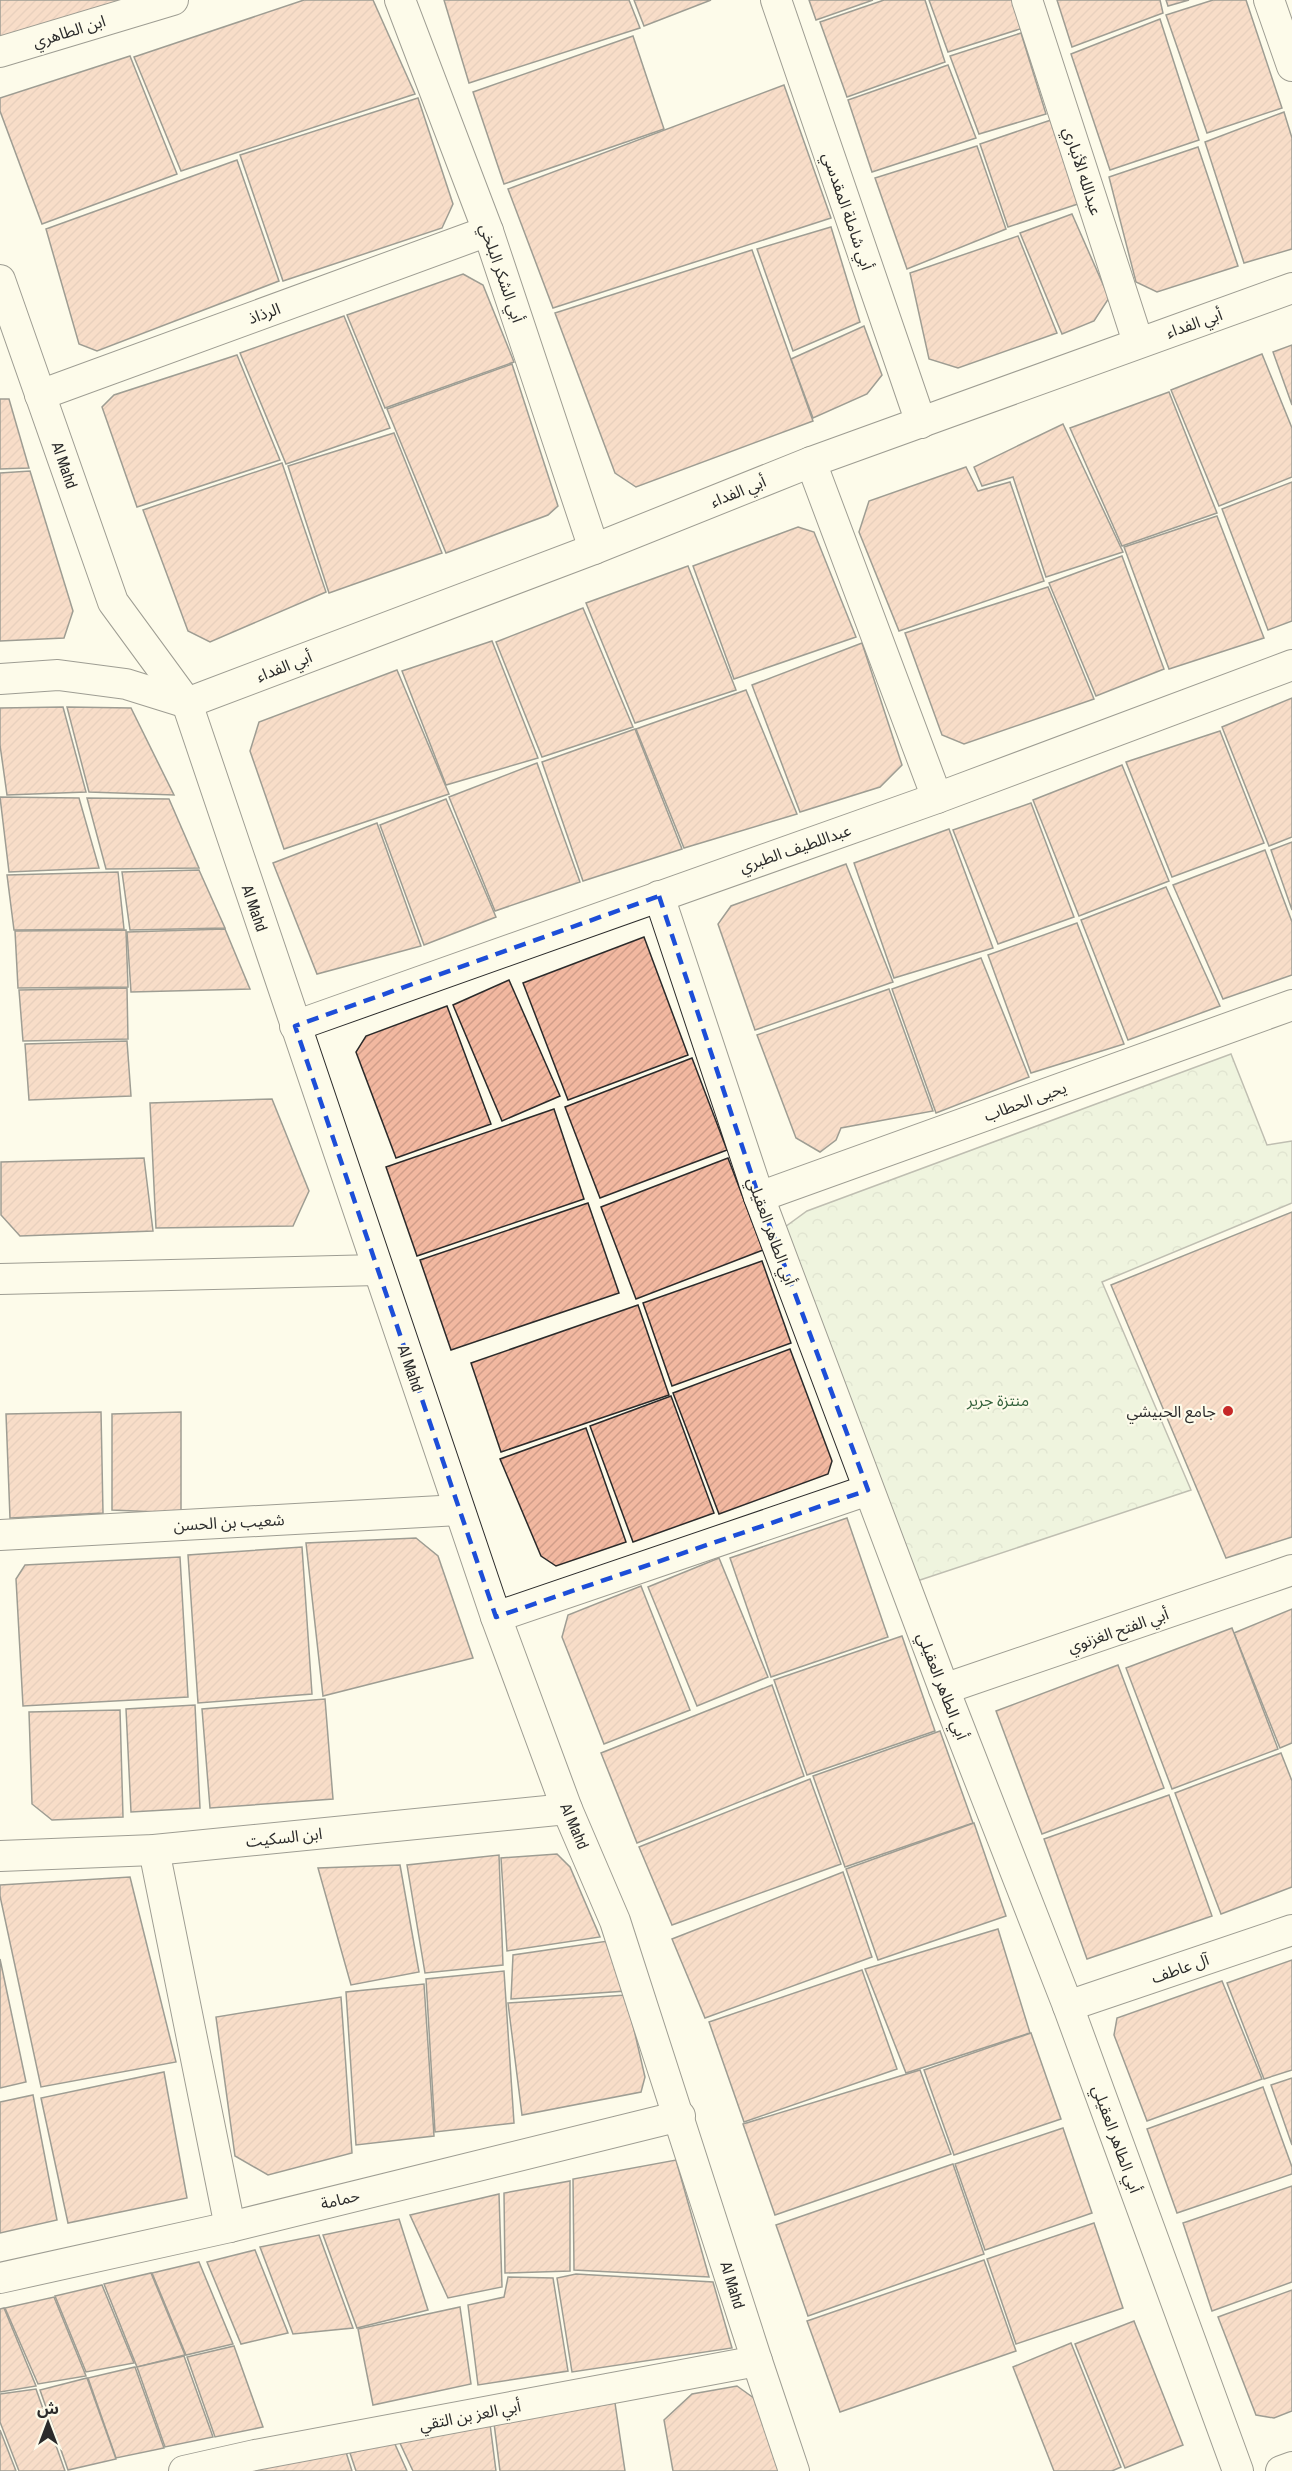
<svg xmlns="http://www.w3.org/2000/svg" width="1292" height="2471" viewBox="0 0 1292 2471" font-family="'Archivo Narrow','Noto Sans Arabic',sans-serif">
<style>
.park{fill:url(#park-crowns);stroke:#74746e;stroke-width:1.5}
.building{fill:url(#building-hatch);stroke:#2b2b2b;stroke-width:1.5}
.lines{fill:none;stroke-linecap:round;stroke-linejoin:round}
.minor-casing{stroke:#2b2b2b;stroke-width:32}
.minor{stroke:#fdfbea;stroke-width:30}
.marked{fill:none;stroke:#1d4ed8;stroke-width:4.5;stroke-dasharray:12 8;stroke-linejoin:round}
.poi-dot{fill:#c62828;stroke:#fdfbea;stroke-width:2}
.labels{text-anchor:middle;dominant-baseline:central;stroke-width:4.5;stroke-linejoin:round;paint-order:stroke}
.street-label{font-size:16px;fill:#2b2b2b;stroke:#fdfbea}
.park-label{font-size:16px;fill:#34623c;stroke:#fdfbea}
.poi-label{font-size:16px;fill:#2b2b2b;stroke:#fdfbea;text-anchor:end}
</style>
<defs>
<pattern id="park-crowns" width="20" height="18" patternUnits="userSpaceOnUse" patternTransform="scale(1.5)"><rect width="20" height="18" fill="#deebd1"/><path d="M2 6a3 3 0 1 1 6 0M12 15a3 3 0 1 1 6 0" fill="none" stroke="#bfcab4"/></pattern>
<pattern id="building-hatch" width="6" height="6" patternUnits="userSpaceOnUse" patternTransform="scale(1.5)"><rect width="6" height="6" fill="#f2b8a0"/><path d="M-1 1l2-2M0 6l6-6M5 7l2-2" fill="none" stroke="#d09e8a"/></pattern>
</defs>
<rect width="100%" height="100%" fill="#fdfbea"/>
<polygon class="park" points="1231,1054 1267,1145 1292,1141 1292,1203 1102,1282 1191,1490 914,1582 785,1227 807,1211"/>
<g class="building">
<polygon points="0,0 131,0 0,46"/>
<polygon points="304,0 373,0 415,94 181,171 134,57"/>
<polygon points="444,0 629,0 640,28 469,83"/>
<polygon points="634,0 711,0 644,26"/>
<polygon points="809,0 873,0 816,20"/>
<polygon points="884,0 925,0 945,62 847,97 820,22"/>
<polygon points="929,0 1013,0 1023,28 948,52"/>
<polygon points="1057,0 1160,0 1163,13 1072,47"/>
<polygon points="1166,0 1189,0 1168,6"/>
<polygon points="1213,0 1246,0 1282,108 1207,133 1166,15"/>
<polygon points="1160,19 1199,140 1110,170 1071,54"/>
<polygon points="1021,33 1046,114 979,134 950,56"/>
<polygon points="633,36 664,129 504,184 473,92"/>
<polygon points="130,56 177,174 42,224 0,111 0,98"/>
<polygon points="948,65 976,138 872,172 848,100"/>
<polygon points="784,85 831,218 553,308 508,189"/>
<polygon points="418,98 453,204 442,228 283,281 240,155"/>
<polygon points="1284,112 1292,138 1292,249 1244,263 1205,142"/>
<polygon points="1051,120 1078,204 1008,227 980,144"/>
<polygon points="977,146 1006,229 907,269 875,178"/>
<polygon points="1198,147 1238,266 1157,292 1136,282 1109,177"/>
<polygon points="237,160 279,281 97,351 79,344 46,229"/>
<polygon points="1072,214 1109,298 1094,321 1062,334 1020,233"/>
<polygon points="831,227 860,322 793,351 757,249"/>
<polygon points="1018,236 1057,333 958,368 929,359 910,273"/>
<polygon points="752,250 813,421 636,487 615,473 555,313"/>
<polygon points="463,274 483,285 514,362 385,408 347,315"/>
<polygon points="344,316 390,428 286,464 240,353"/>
<polygon points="864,326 882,375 867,394 813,418 791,359"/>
<polygon points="1292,345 1292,405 1273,352"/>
<polygon points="1262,354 1292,428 1292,477 1219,506 1171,390"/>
<polygon points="237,355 280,460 137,507 102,407 114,395"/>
<polygon points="512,364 558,506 548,515 446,553 387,409"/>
<polygon points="1169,392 1217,513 1122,546 1070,428"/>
<polygon points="0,399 9,399 29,468 0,469"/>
<polygon points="1063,424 1123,552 1046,577 1013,477 982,486 974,467"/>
<polygon points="394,433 442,553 329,593 288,466"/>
<polygon points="282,463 326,592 210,642 188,631 143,510"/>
<polygon points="966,467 978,491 1010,482 1044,581 899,631 859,532 869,501"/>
<polygon points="30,471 73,611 64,638 0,641 0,473"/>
<polygon points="1292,482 1292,621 1268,630 1222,509"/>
<polygon points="1217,516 1264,638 1169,669 1124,547"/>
<polygon points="798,527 814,532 856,637 734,679 693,566"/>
<polygon points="1122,556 1164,669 1096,696 1049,583"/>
<polygon points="688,566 736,690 635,723 586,603"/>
<polygon points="1048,587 1094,699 964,744 942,735 905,633"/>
<polygon points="583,608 633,727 542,757 496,642"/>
<polygon points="492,641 538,758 446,785 402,671"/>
<polygon points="862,643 902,765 880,787 800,812 752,685"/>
<polygon points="397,670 449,794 284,849 250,751 259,722"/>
<polygon points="746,690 797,814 684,848 636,729"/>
<polygon points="1292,698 1292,837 1269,846 1222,727"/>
<polygon points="63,707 86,792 7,795 0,745 0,708"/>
<polygon points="67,707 131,708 174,795 89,792"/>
<polygon points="635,729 682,849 583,881 542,762"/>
<polygon points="1220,731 1264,843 1172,877 1126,762"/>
<polygon points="537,763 580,882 495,911 449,797"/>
<polygon points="1122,765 1169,881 1079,916 1033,800"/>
<polygon points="0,797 79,798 99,868 9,872"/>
<polygon points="87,798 169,799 199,868 106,869"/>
<polygon points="446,799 496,917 424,945 380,825"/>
<polygon points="1031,803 1074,917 998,944 953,830"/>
<polygon points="377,823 421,946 317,974 273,863"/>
<polygon points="949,829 993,948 894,978 854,863"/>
<polygon points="1292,842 1292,910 1271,850"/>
<polygon points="1265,850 1292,922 1292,975 1223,999 1173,885"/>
<polygon points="846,864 893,982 755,1030 718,924 731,906"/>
<polygon points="199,870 225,928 130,930 122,872"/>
<polygon points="118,872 124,929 14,930 7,875"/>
<polygon points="1166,887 1220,1006 1128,1040 1081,920"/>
<polygon points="1077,923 1124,1044 1031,1073 988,955"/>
<polygon points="225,929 250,989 131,992 127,932"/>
<polygon points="126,930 128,987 18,988 15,931"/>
<polygon points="644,937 688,1055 568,1100 523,983"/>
<polygon points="981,958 1029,1077 936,1113 892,989"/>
<polygon points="509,980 560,1096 502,1121 453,1005"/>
<polygon points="127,988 128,1039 23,1041 19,990"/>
<polygon points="889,989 933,1111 841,1128 836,1140 820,1152 796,1138 757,1035"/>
<polygon points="447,1006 491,1124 396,1158 356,1052 366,1036"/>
<polygon points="127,1041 131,1096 29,1100 25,1044"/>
<polygon points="692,1058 727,1150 600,1198 565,1107"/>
<polygon points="272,1099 309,1191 293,1226 156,1228 150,1103"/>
<polygon points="554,1109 584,1199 417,1256 386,1167"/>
<polygon points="144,1158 153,1231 20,1236 1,1215 1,1162"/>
<polygon points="728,1158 763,1250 636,1299 601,1207"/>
<polygon points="588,1203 619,1293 451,1350 420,1260"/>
<polygon points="1292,1212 1292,1537 1226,1558 1111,1285"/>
<polygon points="762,1261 791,1343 672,1386 643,1303"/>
<polygon points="638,1305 669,1395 501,1452 471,1363"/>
<polygon points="790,1349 832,1461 828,1474 719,1514 673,1393"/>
<polygon points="671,1396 714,1513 633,1542 590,1426"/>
<polygon points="101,1412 103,1513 10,1518 6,1414"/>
<polygon points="181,1412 181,1513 112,1510 112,1414"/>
<polygon points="586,1428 626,1542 556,1566 541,1556 500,1459"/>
<polygon points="847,1518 888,1637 771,1677 730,1558"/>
<polygon points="416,1538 438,1556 473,1658 323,1696 306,1543"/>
<polygon points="302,1547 312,1694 198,1703 188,1555"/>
<polygon points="180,1557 188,1697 23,1706 16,1579 25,1565"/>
<polygon points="719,1558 768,1677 697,1706 648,1587"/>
<polygon points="641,1586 690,1710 604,1744 562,1637 568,1615"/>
<polygon points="1292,1609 1292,1743 1280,1748 1234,1633"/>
<polygon points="1232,1628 1278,1749 1172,1789 1126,1668"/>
<polygon points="902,1636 935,1731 807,1775 774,1680"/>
<polygon points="1118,1665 1164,1788 1042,1834 996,1711"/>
<polygon points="772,1685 804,1776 637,1843 601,1753"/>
<polygon points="325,1699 333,1799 210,1808 202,1709"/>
<polygon points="195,1705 200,1808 131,1812 126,1709"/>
<polygon points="120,1710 123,1817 52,1820 32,1804 29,1712"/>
<polygon points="940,1731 973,1823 845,1867 813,1776"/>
<polygon points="1281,1753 1292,1781 1292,1887 1221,1914 1175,1793"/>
<polygon points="810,1779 841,1864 672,1925 639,1847"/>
<polygon points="1169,1795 1212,1916 1087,1959 1044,1839"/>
<polygon points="974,1823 1006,1916 878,1960 846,1869"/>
<polygon points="557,1854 570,1867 600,1937 507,1951 501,1858"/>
<polygon points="499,1855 503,1965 425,1973 407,1865"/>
<polygon points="400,1865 419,1972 351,1985 318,1868"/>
<polygon points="843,1872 872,1957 705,2018 672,1939"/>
<polygon points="130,1877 176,2062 41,2087 0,1896 0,1885"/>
<polygon points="998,1929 1030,2033 906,2073 865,1969"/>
<polygon points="608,1941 626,1991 511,1999 513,1955"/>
<polygon points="0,1959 26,2082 0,2088"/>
<polygon points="1292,1960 1292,2070 1264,2079 1227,1983"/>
<polygon points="862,1970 897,2069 744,2122 709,2022"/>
<polygon points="504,1971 514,2123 435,2132 426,1979"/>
<polygon points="1222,1981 1262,2079 1147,2121 1114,2035 1117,2018"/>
<polygon points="424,1984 434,2136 356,2145 346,1992"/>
<polygon points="626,1995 645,2077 641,2092 522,2115 508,2003"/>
<polygon points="341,1997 352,2153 268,2175 235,2156 216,2017"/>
<polygon points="1031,2033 1061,2119 954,2155 924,2070"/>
<polygon points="920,2070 951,2154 775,2215 743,2124"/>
<polygon points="164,2072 187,2198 68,2223 41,2098"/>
<polygon points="1292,2078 1292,2145 1271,2085"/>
<polygon points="1263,2087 1292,2167 1292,2174 1177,2213 1147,2129"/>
<polygon points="33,2095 57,2220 0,2233 0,2102"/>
<polygon points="1063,2128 1092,2213 985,2250 955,2164"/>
<polygon points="676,2160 709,2277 574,2270 573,2179"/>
<polygon points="953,2164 984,2254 808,2316 776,2225"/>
<polygon points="570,2181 570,2271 505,2273 504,2193"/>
<polygon points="1292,2186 1292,2282 1212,2311 1183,2223"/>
<polygon points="499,2194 502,2287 448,2298 410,2215"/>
<polygon points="399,2219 428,2310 357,2328 323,2235"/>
<polygon points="1094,2223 1123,2308 1016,2344 987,2259"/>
<polygon points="319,2235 353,2328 293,2334 260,2247"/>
<polygon points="255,2250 288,2333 241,2344 207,2262"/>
<polygon points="984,2260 1016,2351 840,2412 807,2321"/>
<polygon points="199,2262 233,2344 186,2355 152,2273"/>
<polygon points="151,2273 185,2355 137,2367 104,2284"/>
<polygon points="576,2274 713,2282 732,2348 572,2372 557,2278"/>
<polygon points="508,2277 553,2278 568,2371 478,2385 468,2305 504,2297"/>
<polygon points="102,2285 134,2363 86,2372 55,2296"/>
<polygon points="1292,2290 1292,2411 1274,2418 1256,2415 1218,2317"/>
<polygon points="54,2297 86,2376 38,2384 5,2308"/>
<polygon points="460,2307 471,2384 373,2405 358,2329"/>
<polygon points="4,2308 36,2386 0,2392 0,2309"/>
<polygon points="1134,2321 1183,2445 1125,2468 1075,2344"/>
<polygon points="1071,2343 1121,2467 1112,2471 1054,2471 1013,2367"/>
<polygon points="234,2346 263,2427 215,2437 187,2357"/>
<polygon points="184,2356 213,2437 165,2447 137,2367"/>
<polygon points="135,2367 164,2448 116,2458 88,2378"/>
<polygon points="87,2378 116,2459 68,2470 40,2390"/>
<polygon points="737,2386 762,2404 782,2471 673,2471 664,2420 692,2394"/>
<polygon points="36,2389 65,2471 19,2471 0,2422 0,2394"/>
<polygon points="615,2403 625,2471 500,2471 494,2423"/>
<polygon points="490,2424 496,2471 413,2471 399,2441"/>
<polygon points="0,2430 16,2471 0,2471"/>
<polygon points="394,2442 407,2471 356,2471 350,2453"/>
<polygon points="346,2452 352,2471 243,2471"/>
</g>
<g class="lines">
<defs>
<g id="minor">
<polyline points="400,0 488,231 594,549"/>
<polyline points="776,0 921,423"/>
<polyline points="1027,0 1138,342"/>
<polyline points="1269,0 1292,66"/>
<polyline points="0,52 173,0"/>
<polyline points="0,280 113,602 187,703 496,1617 567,1809 615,1921 757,2361 794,2471"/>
<polyline points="40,395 488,231"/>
<polyline points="811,462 937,798"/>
<polyline points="0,679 58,675 126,684 187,703 594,549 811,462 1292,288"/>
<polyline points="659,896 759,1197 944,1689 1068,2006 1238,2471"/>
<polyline points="295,1026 937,798 1292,665"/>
<polyline points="759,1197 1292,1005"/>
<polyline points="0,1279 378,1270"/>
<polyline points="0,1535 459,1510"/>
<polyline points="496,1617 868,1490"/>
<polyline points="944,1689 1292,1570"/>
<polyline points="154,1850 230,2227"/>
<polyline points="0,1856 154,1850 567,1809"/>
<polyline points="1068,2006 1292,1930"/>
<polyline points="0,2278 230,2227 680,2116"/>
<polyline points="184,2471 255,2455 757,2361"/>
<polyline points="1281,2471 1292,2467"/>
</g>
</defs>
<use href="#minor" class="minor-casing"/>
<use href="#minor" class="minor"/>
</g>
<path d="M0 0H1292V2471H0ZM 659,896 L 759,1197 L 868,1490 L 496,1617 L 295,1026 Z" fill="#fdfbea" fill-opacity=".55" fill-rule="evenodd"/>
<path class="marked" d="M 659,896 L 759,1197 L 868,1490 L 496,1617 L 295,1026 Z"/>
<circle class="poi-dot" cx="1228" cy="1411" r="6"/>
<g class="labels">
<g class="street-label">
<text transform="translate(69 31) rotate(-17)">ابن الطاهري</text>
<text transform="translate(1083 171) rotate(72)">عبدالله الأنباري</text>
<text transform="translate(848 211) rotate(71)">أبي شاملة المقدسي</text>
<text transform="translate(502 273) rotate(71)">أبي الشكر البلخي</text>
<text transform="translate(264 313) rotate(-20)">الرذاذ</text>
<text transform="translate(1194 323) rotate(-19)">أبي الفداء</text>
<text transform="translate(65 465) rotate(71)">Al Mahd</text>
<text transform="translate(738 491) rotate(-22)">أبي الفداء</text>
<text transform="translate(284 666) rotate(-21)">أبي الفداء</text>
<text transform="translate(795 848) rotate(-19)">عبداللطيف الطبري</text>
<text transform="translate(255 908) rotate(71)">Al Mahd</text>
<text transform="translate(1025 1101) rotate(-20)">يحيى الحطاب</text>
<text transform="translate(772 1231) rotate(70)">أبي الطاهر العقيلي</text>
<text transform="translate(411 1368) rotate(71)">Al Mahd</text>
<text transform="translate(229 1522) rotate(-3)">شعيب بن الحسن</text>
<text transform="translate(1118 1630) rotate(-19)">أبي الفتح الغزنوي</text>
<text transform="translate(943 1686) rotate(69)">أبي الطاهر العقيلي</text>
<text transform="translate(575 1826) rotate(67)">Al Mahd</text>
<text transform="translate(284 1837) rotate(-6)">ابن السكيت</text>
<text transform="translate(1180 1968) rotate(-19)">آل عاطف</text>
<text transform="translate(1117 2139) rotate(70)">أبي الطاهر العقيلي</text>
<text transform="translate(340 2199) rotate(-14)">حمامة</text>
<text transform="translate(733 2285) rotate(73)">Al Mahd</text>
<text transform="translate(470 2415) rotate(-11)">أبي العز بن التقي</text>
</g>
<g class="park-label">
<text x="998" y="1400">منتزة جرير</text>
</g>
<g class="poi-label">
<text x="1216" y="1411">جامع الحبيشي</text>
</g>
</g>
<g transform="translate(48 2423)" stroke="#fdfbea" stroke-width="4.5" paint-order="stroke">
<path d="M0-4.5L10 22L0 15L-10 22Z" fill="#2b2b2b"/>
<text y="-9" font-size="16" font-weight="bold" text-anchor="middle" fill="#2b2b2b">ش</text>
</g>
</svg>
